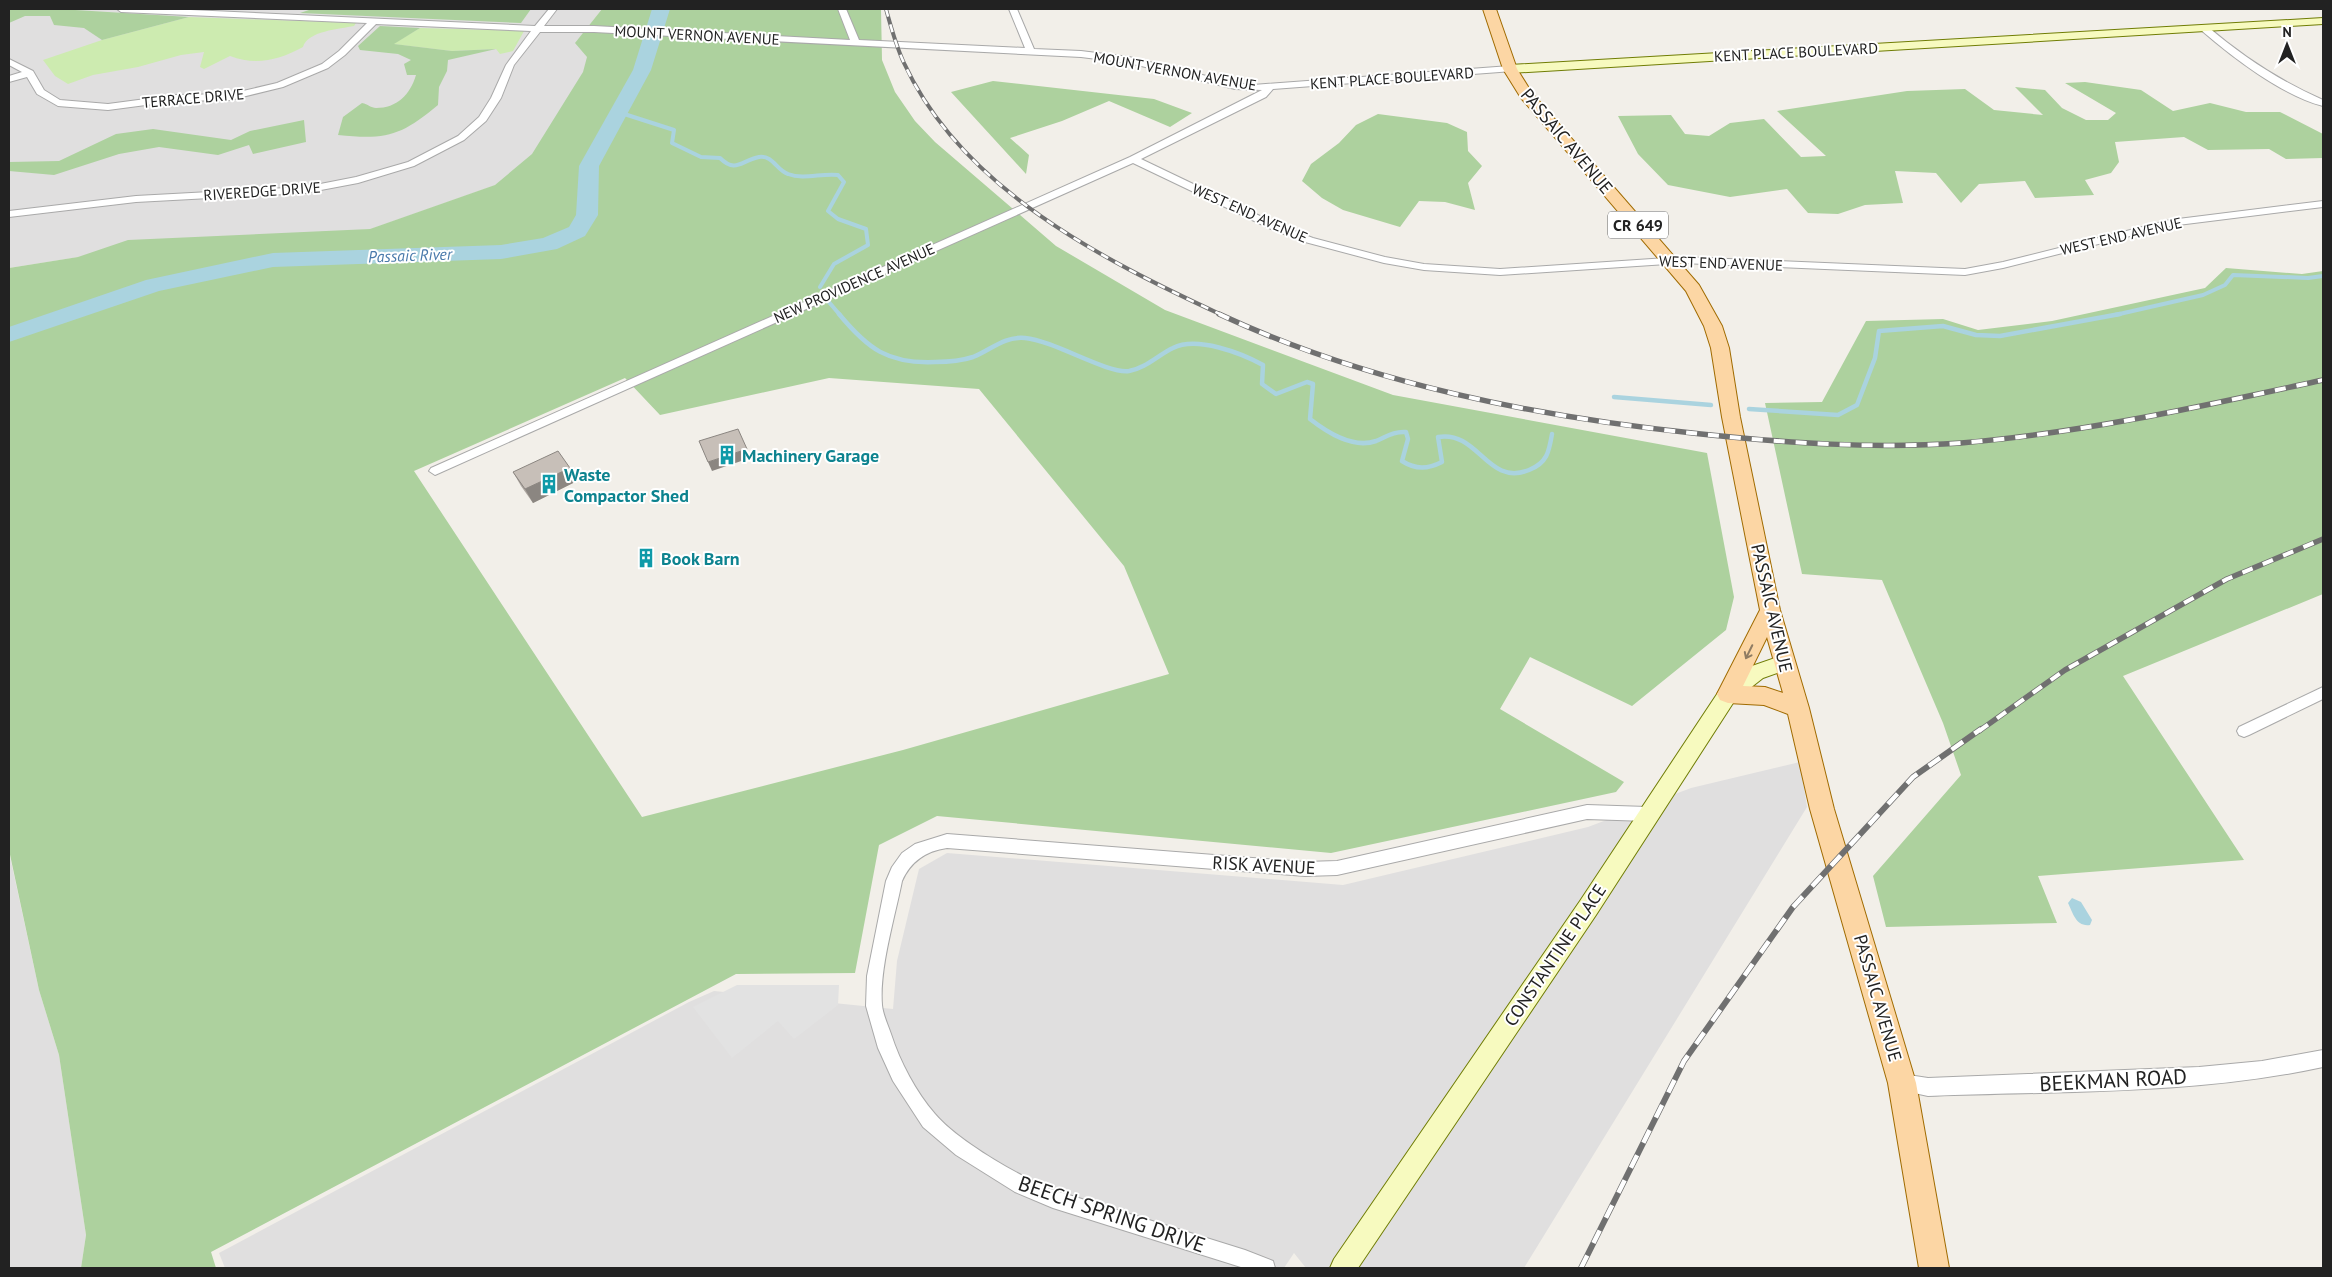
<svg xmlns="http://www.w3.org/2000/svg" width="2332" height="1277" viewBox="0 0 2332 1277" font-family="'PT Sans',sans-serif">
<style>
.residential{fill:#e0dfdf}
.grass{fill:#cdebb0}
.forest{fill:#add19e;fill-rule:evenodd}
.parking{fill:#e2e2e2}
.water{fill:#aad3df}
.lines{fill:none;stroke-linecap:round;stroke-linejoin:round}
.stream-far1{stroke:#aad3df;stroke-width:4}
.stream{stroke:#aad3df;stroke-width:4.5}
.river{fill:#aad3df;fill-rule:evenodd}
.street-casing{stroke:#a9a9a9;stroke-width:2}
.secondary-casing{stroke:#707d05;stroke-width:2}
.primary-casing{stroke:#a06b00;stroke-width:2}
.street{fill:#fff;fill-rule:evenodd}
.secondary{fill:#f7fabf;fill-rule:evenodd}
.primary{fill:#fcd6a4;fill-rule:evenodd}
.rail-far2-casing{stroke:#707070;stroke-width:4}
.rail-far1-casing{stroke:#707070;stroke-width:5.5}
.rail-casing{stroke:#707070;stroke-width:6}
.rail-far2{stroke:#fff;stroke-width:2.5;stroke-dasharray:8;stroke-linecap:butt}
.rail-far1{stroke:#fff;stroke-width:4;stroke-dasharray:11;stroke-linecap:butt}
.rail{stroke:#fff;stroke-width:4.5;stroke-dasharray:14;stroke-linecap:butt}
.wall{fill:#aba49e}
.shaded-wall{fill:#8b8681}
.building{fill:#c7bfb8;stroke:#8b8681}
.oneway{stroke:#8f7c63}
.labels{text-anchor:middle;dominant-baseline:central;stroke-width:4;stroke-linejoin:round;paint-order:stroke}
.far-street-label{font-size:15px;fill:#222;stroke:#fff}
.shield{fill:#fff;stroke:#646464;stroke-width:1}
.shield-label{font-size:16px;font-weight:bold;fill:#222}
.far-water-label{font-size:16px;font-style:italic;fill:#4a7aab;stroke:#fff}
.street-label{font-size:18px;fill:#222;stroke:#fff}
.culture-label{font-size:18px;font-weight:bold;fill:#0d838f;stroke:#fff;text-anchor:start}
.near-street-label{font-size:21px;fill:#222;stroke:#fff}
</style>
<rect width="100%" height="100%" fill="#f2efe9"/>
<g class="residential">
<polygon points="9,9 602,9 583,33 588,57 584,72 533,154 496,185 371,229 79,257 9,268"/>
<polygon points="1800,762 1807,807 1524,1268 1306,1268 1294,1253 1284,1268 225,1268 219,1253 689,1002 714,991 893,1009 897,961 919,869 947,853 1343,885 1588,827 1691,788"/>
<polygon points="9,852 39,990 59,1055 86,1235 81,1268 9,1268"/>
</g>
<g class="grass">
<path d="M 189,17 L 356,23 L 354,26 C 340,29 307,31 303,47 C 279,60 256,66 230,56 L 204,69 L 200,67 L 204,52 L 181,55 L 138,67 L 93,75 L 68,84 L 55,76 L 43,60 L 102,40 Z"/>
<polygon points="420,28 524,31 513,51 500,54 496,49 452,51 393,44"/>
</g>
<g class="forest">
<polygon points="9,9 59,9 189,17 102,40 84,28 54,25 50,16 25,16 9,23"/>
<polygon points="312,9 531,9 521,23 300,13"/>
<path d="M 602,9 L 881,9 L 882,60 L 895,92 L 915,121 L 935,142 L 1056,246 L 1165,310 L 1393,395 L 1707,453 L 1734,597 L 1726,630 L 1632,706 L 1530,657 L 1500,709 L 1624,782 L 1616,792 L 1331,853 L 937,816 L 879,845 L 855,973 L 736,974 L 211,1252 L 216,1268 L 81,1268 L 86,1235 L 59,1055 L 39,990 L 9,850 L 9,268 L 78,257 L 128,240 L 370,229 L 495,185 L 532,154 L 583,72 L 587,57 L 575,43 ZM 625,378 L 660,415 L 829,378 L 979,389 L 1124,566 L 1169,674 L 903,750 L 642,817 L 414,471 Z"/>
<path d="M 380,26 L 420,28 L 394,44 L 452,51 L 496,49 L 448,60 L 447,71 L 439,87 L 438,105 C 401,136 386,140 338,135 L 343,117 L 362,103 C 368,104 371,108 376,108 C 397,108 410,95 416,75 L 407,75 L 404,64 L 411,60 L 398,54 L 360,50 L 358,46 Z"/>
<polygon points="993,81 1154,99 1192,113 1170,127 1109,101 1062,121 1010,138 1029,155 1026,174 951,92"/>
<polygon points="2085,82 2141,90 2173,111 2210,103 2246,112 2280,112 2323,134 2323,158 2286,159 2269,149 2208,150 2184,137 2115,142 2119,162 2111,173 2085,180 2094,195 2035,198 2025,181 1979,184 1961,203 1936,173 1895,171 1903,203 1865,205 1838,214 1808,213 1787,189 1730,197 1668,185 1638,154 1618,116 1671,115 1685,134 1709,136 1730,123 1764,119 1801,157 1826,156 1777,111 1907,91 1965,89 1994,110 2043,115 2015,87 2045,90 2062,108 2086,120 2108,120 2116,113 2065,83"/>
<polygon points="1378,114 1447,123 1467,132 1468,151 1482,166 1468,183 1475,210 1445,202 1419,201 1400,227 1343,210 1322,198 1302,181 1311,164 1339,143 1356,125"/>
<polygon points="304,120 306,142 253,154 249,145 218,155 159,147 119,154 54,175 9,171 9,162 59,161 116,134 153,129 231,140 250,131"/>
<polygon points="2226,268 2302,274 2323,271 2323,594 2123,676 2244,860 2038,876 2057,923 1886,927 1873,876 1961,775 1943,723 1882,580 1802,574 1765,403 1822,402 1866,321 1943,319 1978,330 2052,321 2205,288"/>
</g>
<polygon class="parking" points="737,985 839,985 838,1005 794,1039 778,1021 732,1058 693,1007"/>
<path class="water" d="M 2072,898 L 2081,902 L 2092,920 L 2090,925 C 2076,927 2073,913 2068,903 Z"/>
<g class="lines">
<g class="stream-far1">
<path d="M 618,112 L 674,130 L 672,143 L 701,157 L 720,158 C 736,174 742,160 759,157 C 773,155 777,171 788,174 C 804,180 821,173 838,175 L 844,182 L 828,211 L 838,219 L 866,229 L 868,245 L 834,264 L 820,287"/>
<polyline points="828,301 840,315"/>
<polyline points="2115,315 2203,295 2225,285 2233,275 2308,278 2323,276"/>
</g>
<g class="stream">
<path d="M 839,314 C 868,349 888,364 935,362 C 948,362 961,361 973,357 C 991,350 1004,336 1025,338 C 1055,341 1107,374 1129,371 C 1146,368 1158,355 1173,348 C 1197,336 1241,353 1263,365 L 1262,384 L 1276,394 L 1307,382 L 1313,384 L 1310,419 C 1328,433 1353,449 1376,441 C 1386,437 1394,431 1406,432 L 1408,439 L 1402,461 C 1416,470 1428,469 1442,462 L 1438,437 C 1479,430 1487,487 1529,470 C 1547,463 1549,452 1552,434"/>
<polyline points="1614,397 1711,405"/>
<polyline points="1749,409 1838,415 1857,405 1875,358 1879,331 1943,326 1976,335 2000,336 2120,314"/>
</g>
<polygon class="river" points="652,9 670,9 651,70 599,166 598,215 585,236 557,249 501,259 273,267 159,291 9,342 9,327 146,280 273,253 501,245 543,238 569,227 576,215 579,166 633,70"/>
<defs>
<g id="street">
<polygon points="117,9 169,9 535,26 549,9 557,9 544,26 594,26 850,40 838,9 846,9 859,40 1025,48 1009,9 1017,9 1034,49 1081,51 1129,57 1235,83 1253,85 1510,66 1513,67 1513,71 1273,89 1266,97 1141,159 1279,225 1313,238 1385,257 1424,264 1500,269 1682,257 1965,269 2003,262 2170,220 2323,201 2323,207 2170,226 2003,268 1965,275 1682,263 1500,275 1424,270 1384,263 1305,242 1271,229 1133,163 435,475 429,471 431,468 1130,157 1262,90 1235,89 1129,63 1081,57 594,32 540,32 514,65 501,98 486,121 464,140 414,166 358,183 305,193 136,202 9,217 9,211 136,196 305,187 356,177 408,162 458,136 479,117 491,98 506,65 531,31 376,24 345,55 328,68 283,87 230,100 176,101 108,110 58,106 37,94 27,77 9,82 9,76 22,72 9,65 9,59 33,71 44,90 60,100 108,104 176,95 230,94 277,83 322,64 339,51 367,23 121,12"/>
<path d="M 2201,26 L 2207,26 C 2243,57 2280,81 2323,100 L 2323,106 C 2283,96 2232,57 2201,30 Z"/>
<polygon points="2323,687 2323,699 2249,735 2244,737 2239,735 2237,731 2239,727"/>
<path d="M 1587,805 L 1647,807 L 1652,809 L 1655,814 L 1652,819 L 1647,821 L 1587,819 L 1337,875 L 1305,876 L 947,848 C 926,851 911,861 902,881 C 895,917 879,969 882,1005 C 883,1015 888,1025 891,1034 C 900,1062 916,1092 935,1114 C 959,1142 1019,1176 1053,1190 L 1245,1250 L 1273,1261 L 1275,1268 L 1244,1268 L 1053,1208 L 1015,1192 L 956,1155 L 923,1127 L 893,1081 L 878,1048 L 866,1006 L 867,976 L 886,881 L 892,867 L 902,853 L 915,844 L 947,834 L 1305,862 L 1337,861 Z"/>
<path d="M 2323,1050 L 2323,1067 C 2195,1095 2058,1091 1928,1096 L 1896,1089 L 1893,1083 L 1896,1077 L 1902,1074 L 1928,1078 L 2199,1067 L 2262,1061 Z"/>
</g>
<g id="secondary">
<polygon points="2323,18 2323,24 1510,73 1504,69 1510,65"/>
<polygon points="1784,655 1791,658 1794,663 1791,668 1763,678 1735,700 1596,915 1358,1268 1330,1268 1334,1259 1580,901 1721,688 1749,667"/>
</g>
<path id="primary" d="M 1483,9 L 1496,9 L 1517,69 L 1532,93 L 1699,285 L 1722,326 L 1729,348 L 1740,417 L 1780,610 L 1809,708 L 1834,809 L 1916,1083 L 1949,1268 L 1919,1268 L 1888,1083 L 1810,809 L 1788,714 L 1764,705 L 1728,703 L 1720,700 L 1717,694 L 1760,610 L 1722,417 L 1711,348 L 1704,326 L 1686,291 L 1521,98 L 1503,69 ZM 1767,637 L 1783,693 L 1765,687 L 1743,686 Z"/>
</defs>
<use href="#street" class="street-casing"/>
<use href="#secondary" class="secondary-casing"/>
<use href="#primary" class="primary-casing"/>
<use href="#street" class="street"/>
<use href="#secondary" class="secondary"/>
<use href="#primary" class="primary"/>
<defs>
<path id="rail-far2" d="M 886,9 C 891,27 896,46 904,63 C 962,189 1103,260 1222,315"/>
<g id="rail-far1">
<path d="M 1219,314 C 1369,384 1537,417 1701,434 C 1787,443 1874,449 1961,443 C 2083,433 2203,406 2323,380"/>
<polyline points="1979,731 2065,670 2227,579 2323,539"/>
</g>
<polyline id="rail" points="1581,1268 1684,1061 1793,907 1913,777 1981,729"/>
</defs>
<use href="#rail-far2" class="rail-far2-casing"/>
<use href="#rail-far1" class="rail-far1-casing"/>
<use href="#rail" class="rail-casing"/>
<use href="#rail-far2" class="rail-far2"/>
<use href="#rail-far1" class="rail-far1"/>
<use href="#rail" class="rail"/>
</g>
<polygon class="wall" points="570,468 577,481 533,503 521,486 513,472"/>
<g class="shaded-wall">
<polygon points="747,449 750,458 712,471 708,462"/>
<polygon points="570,468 577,481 533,503 525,489"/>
</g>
<g class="building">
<polygon points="738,429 747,449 708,462 699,441"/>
<polygon points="558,451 570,468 525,489 513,472"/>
</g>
<defs><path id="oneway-shaft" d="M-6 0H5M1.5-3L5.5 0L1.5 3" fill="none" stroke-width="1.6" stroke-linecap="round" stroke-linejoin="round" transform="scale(1.25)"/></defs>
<use class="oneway" href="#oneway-shaft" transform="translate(1749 652) rotate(116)"/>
<defs>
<symbol id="building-bare" viewBox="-9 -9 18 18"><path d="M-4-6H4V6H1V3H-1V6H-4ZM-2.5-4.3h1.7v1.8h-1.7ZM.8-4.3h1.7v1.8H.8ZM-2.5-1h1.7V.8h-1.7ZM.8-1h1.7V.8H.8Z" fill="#0f9aa8" stroke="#fff" stroke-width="2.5" paint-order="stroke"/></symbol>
</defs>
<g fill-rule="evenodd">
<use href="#building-bare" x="713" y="441" width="28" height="28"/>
<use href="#building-bare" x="535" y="470" width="28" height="28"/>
<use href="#building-bare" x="632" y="544" width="28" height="28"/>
</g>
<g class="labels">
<g class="far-street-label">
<text transform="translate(697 35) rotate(3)">MOUNT VERNON AVENUE</text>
<text transform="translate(1796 52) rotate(-3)">KENT PLACE BOULEVARD</text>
<text transform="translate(1175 71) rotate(10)">MOUNT VERNON AVENUE</text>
<text transform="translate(1392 78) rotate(-4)">KENT PLACE BOULEVARD</text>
<text transform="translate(193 98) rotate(-5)">TERRACE DRIVE</text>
<text transform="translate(262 191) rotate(-4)">RIVEREDGE DRIVE</text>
<text transform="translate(1250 213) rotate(24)">WEST END AVENUE</text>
<text transform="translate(2121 236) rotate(-13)">WEST END AVENUE</text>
<text transform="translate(1721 263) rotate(2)">WEST END AVENUE</text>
<text transform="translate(854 283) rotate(-24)">NEW PROVIDENCE AVENUE</text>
</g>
<rect class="shield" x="1608" y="211.5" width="60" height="27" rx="4"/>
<g class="shield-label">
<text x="1638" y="225">CR 649</text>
</g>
<g class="far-water-label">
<text transform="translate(410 255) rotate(-2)">Passaic River</text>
</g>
<g class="street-label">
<text transform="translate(1567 141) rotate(50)">PASSAIC AVENUE</text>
<text transform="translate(1772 608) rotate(77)">PASSAIC AVENUE</text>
<text transform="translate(1264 865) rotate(3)">RISK AVENUE</text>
<text transform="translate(1555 955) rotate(-56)">CONSTANTINE PLACE</text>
<text transform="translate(1878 998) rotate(74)">PASSAIC AVENUE</text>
</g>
<g class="culture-label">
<text x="742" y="455">Machinery Garage</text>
<text x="564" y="474">Waste<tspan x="564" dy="21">Compactor Shed</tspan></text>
<text x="661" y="558">Book Barn</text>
</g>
<g class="near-street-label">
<text transform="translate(2113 1080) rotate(-3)">BEEKMAN ROAD</text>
<text transform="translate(1112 1214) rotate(19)">BEECH SPRING DRIVE</text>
</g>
</g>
<rect width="2332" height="1277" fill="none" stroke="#222222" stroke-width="20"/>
<g transform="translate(2287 45)" stroke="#ffffff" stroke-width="4" paint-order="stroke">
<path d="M0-4L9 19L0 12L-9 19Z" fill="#222222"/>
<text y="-8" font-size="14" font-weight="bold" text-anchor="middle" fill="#222222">N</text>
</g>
</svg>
